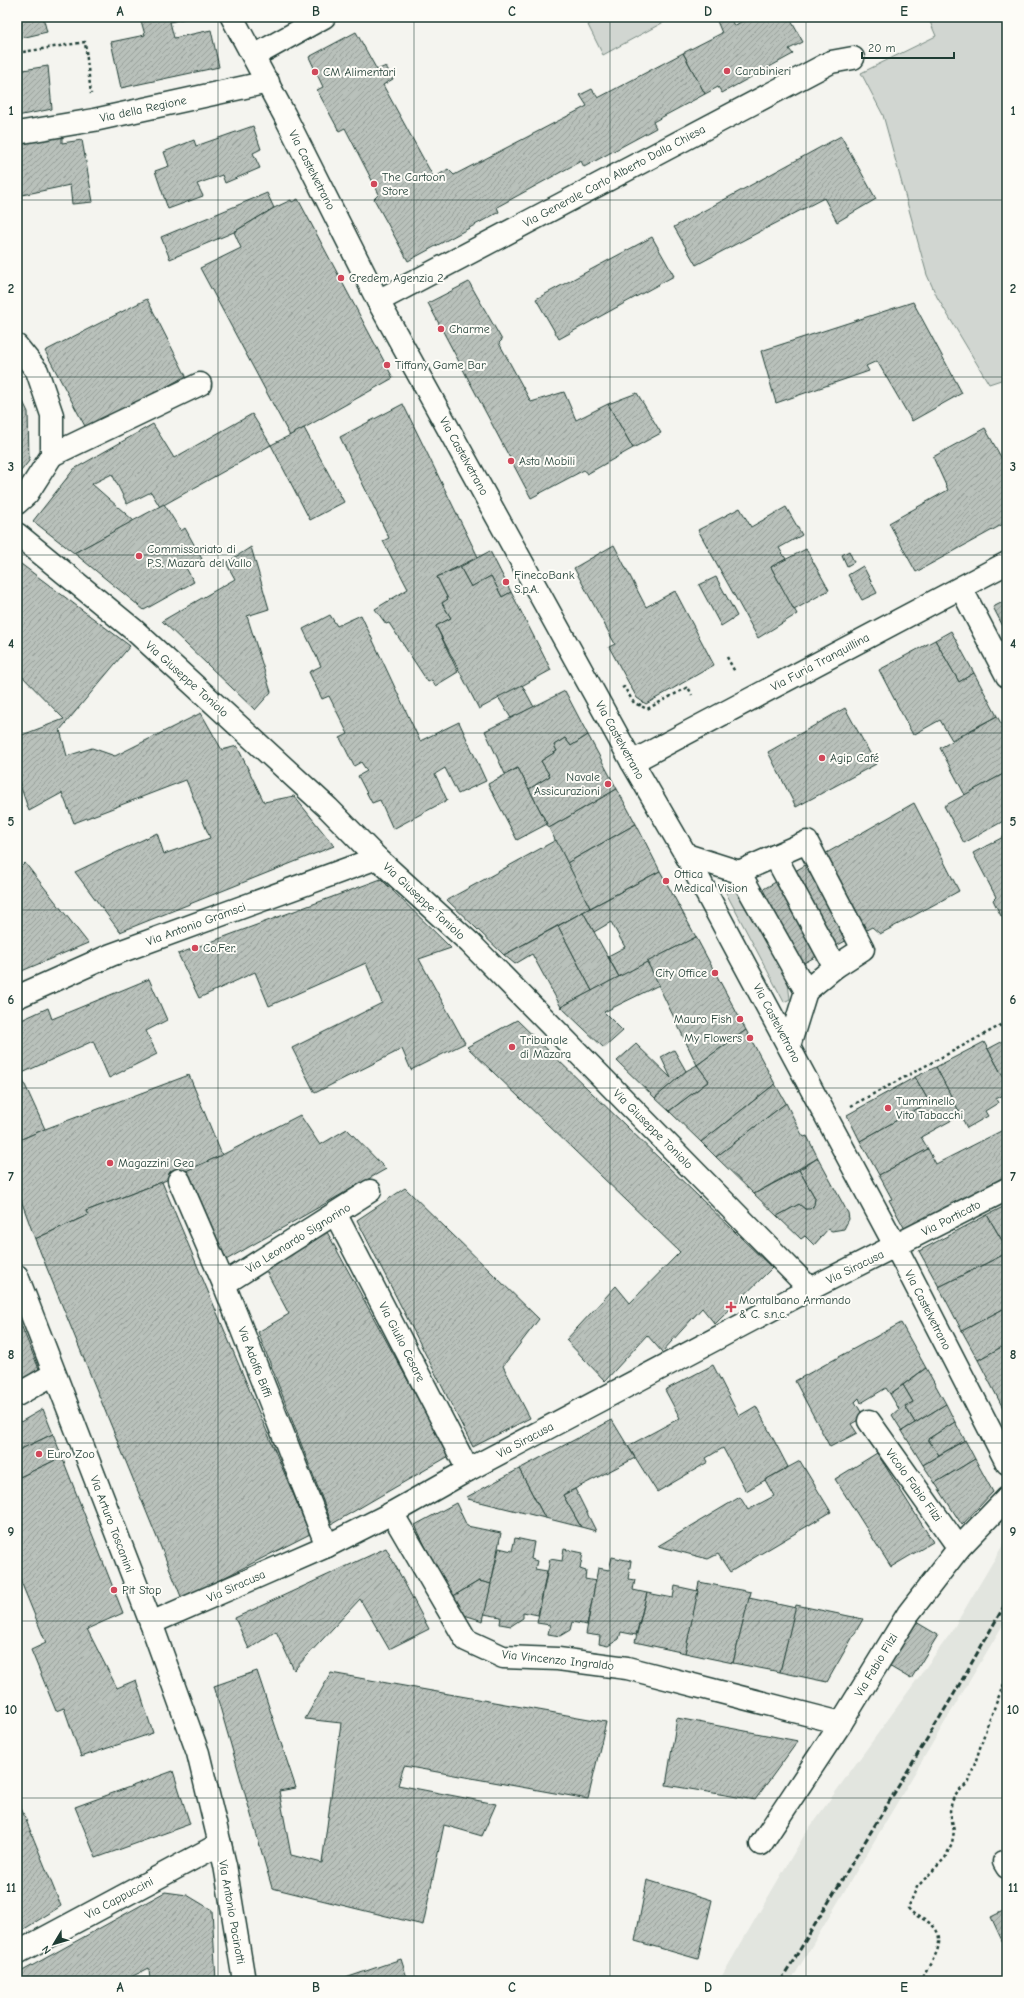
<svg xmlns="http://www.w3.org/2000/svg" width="1024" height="1998" viewBox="0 0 1024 1998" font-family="'Comic Neue',sans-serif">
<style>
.built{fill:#e2e5df}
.green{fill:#d1d6d1;stroke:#788a82}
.building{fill:url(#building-hatch);stroke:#1f3d34}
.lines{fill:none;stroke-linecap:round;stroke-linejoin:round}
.minor-casing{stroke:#1f3d34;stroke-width:25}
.major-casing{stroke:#1f3d34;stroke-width:25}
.path{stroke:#1f3d34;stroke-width:2.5;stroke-dasharray:3 3;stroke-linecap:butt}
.minor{stroke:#fdfcf7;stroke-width:22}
.major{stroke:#fdfcf7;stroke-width:22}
.rail{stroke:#1f3d34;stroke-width:3;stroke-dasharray:6 3;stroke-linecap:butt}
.grid{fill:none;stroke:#1f3d34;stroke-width:1;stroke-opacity:0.55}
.poi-dot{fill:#d1495b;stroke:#fdfcf7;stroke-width:1.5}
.labels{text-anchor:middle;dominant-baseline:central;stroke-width:4;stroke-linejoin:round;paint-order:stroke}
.poi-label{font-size:12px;fill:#1f3d34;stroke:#fdfcf7;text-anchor:start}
.street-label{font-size:12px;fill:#1f3d34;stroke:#fdfcf7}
.neatline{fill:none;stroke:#1f3d34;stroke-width:1.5}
.grid-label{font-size:13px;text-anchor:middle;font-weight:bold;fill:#1f3d34}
</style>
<defs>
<pattern id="building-hatch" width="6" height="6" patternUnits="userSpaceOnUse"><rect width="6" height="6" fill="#b9c1bb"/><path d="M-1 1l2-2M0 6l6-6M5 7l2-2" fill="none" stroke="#969e99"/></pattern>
</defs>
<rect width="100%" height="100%" fill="#f4f4ef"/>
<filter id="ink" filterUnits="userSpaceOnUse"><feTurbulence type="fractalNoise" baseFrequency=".025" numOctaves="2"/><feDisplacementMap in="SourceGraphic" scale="8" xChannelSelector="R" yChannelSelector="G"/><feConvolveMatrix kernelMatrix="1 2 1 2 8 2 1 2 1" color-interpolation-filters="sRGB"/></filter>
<g filter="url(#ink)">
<polygon class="built" points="1007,1538 1007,1618 791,1981 719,1981 805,1834 950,1634"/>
<g class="green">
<polygon points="603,17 673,17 603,55 588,25"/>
<polygon points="928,17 1007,17 1007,378 989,384 937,297 927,275 883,115 861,73 936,36"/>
<polygon points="731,887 739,893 788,983 790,999 784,1002 725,891"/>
</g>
<g class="building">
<polygon points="17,17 43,17 47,32 17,39"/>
<polygon points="84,17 105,17 85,22"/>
<polygon points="140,17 191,17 170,22 174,38 211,30 219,67 121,88 111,42 145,35"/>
<polygon points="725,17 730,17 734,26 749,17 789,17 803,42 789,49 793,54 722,93 718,87 705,94 683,53 722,33 717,21"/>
<polygon points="356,32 377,70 386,66 393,79 383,85 434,178 448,169 454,175 587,106 580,95 592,89 598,98 683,53 705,94 653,122 656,128 584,167 581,161 497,207 499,212 408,261 374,199 379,194 345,128 339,131 317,90 323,87 309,57"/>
<polygon points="48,66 52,109 17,116 17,71"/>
<polygon points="253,126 261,149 253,153 260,168 225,183 222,175 197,184 203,196 168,209 155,171 169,166 164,152 194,140 196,146"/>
<polygon points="62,135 62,143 82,140 93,202 72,204 70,185 17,196 20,204 17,205 17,143"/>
<polygon points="841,136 876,199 837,222 824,198 696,265 674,227"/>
<polygon points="267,193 274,208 234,232 170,259 161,237"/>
<polygon points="298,199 393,378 290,436 200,268 241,248 234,232 274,208 291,200 292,202"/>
<polygon points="652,237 674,276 559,339 536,299"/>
<polygon points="469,282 502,340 499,343 531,402 564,392 576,420 608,404 633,448 587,474 584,470 531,498 428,303"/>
<polygon points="147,299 186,376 87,430 45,351"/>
<polygon points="913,302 962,393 912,421 877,361 866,366 869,371 776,403 761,351"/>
<polygon points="17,389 28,412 29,461 17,476"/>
<polygon points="637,393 661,433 633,448 608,404"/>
<polygon points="403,404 478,557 437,577 448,599 442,603 451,618 436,626 458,672 435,686 432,680 428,682 389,623 386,624 375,609 408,589 383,541 389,538 340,437"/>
<polygon points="252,414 271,445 160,507 151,492 127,504 112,474 92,484 134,521 74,553 33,521 74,469 153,424 174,458"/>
<polygon points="304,428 344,502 310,520 271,445"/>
<polygon points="985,428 1007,468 1007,522 916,572 889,523 948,490 933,457"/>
<polygon points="164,504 181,531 185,528 202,559 186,568 194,582 144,610 74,553"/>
<polygon points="786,507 802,535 779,548 786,559 771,567 797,614 758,638 698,530 740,508 751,527"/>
<polygon points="614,545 646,607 675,591 714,665 646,704 637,698 609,647 615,644 574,568"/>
<polygon points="251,547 269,609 247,616 271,692 255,710 162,621 235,579 226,563"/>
<polygon points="806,549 829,590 794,610 771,567"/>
<polygon points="490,551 511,592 502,597 491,576 471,587 460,567"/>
<polygon points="849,551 854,562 847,566 842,555"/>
<polygon points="17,561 130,646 60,730 67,756 92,748 115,756 201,713 222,750 237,746 264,802 294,796 334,846 120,932 75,872 157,833 164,854 210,838 186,780 74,823 62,793 29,811 17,776 17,737 64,719 17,671"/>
<polygon points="863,566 877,593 862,600 848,575"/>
<polygon points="460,567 471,587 491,576 502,597 511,592 551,670 479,709 436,626 451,618 442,603 448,599 437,577"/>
<polygon points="716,577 737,616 721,626 699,585"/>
<polygon points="1007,600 1007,634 993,607"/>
<polygon points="330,615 337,626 361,615 420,741 459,722 486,781 458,794 445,768 435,774 447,800 393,829 380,800 372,803 358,776 367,771 361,762 354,766 340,738 348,734 329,696 322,699 309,672 321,666 303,629"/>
<polygon points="951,631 974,673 959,682 935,640"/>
<polygon points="935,640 959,682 974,673 997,716 952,740 940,720 913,735 879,670"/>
<polygon points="522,685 534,707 511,718 498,697"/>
<polygon points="565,691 588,735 571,746 565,738 554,745 557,751 541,761 550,776 529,789 518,768 505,774 485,731"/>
<polygon points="845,708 876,764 796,807 768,752"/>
<polygon points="997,716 1007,735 1007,772 965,795 940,748"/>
<polygon points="588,735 617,789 549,828 529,789 550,776 541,761 557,751 554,745 565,738 571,746"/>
<polygon points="518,768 547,824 517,840 488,784"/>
<polygon points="1007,772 1007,819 964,843 944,806"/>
<polygon points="617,789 636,824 567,863 549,828"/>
<polygon points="914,803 959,891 880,934 872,927 800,965 760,891"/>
<polygon points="636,824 660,871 590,908 567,863"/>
<polygon points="1007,835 1007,913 1001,916 993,900 996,897 973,853"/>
<polygon points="556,840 590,908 504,955 447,900"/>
<polygon points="25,863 88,943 17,973 17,871"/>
<polygon points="660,871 696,937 619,977 608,956 625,947 611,922 594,932 583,912"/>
<polygon points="381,879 451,948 419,959 465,1043 411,1070 402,1049 315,1093 292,1048 382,1003 366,963 269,1006 255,972 199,998 178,954"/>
<polygon points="583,912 619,977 592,991 558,926"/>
<polygon points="558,926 592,991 561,1007 532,954 515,964 504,955"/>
<polygon points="696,937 746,1030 697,1065 647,962"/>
<polygon points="647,962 659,985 604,1012 623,1031 604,1048 561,1007"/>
<polygon points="149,979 167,1020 146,1031 157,1054 109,1078 93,1041 20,1074 45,1129 17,1141 17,1022 48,1008 52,1019"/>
<polygon points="517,1020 772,1268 715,1324 702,1308 662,1352 647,1335 605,1381 566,1340 616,1286 630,1303 680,1252 467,1047"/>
<polygon points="746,1030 775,1084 701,1142 669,1111 709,1081 697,1065"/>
<polygon points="1007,1039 1007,1084 988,1049"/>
<polygon points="984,1042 1007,1084 1007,1093 996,1099 998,1103 985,1111 988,1116 967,1128 936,1067"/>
<polygon points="636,1044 671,1078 661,1057 674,1050 686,1071 655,1098 617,1061"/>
<polygon points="697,1065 709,1081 669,1111 655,1098 686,1071"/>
<polygon points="936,1067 961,1115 921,1137 928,1149 879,1175 860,1141 929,1102 915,1077"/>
<polygon points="189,1075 222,1155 162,1182 86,1211 88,1215 35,1239 17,1189 17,1141 45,1129"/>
<polygon points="915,1077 929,1102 860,1141 847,1115"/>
<polygon points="775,1084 786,1103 716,1157 701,1142"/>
<polygon points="786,1103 801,1133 804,1137 807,1136 818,1158 754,1194 716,1157"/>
<polygon points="300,1115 320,1145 347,1129 386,1169 226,1260 186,1171 222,1155"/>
<polygon points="1007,1128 1007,1179 907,1233 889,1200 892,1199 879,1175 928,1149 936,1164"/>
<polygon points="818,1158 848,1213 849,1219 844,1229 832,1231 828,1229 814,1245 805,1236 801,1239 777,1216 799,1204 805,1209 813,1207 815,1198 799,1170"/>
<polygon points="799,1170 815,1198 814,1205 810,1209 805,1209 799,1204 777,1216 754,1194"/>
<polygon points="162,1182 310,1534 182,1599 35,1239 88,1215 86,1211"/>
<polygon points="405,1188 539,1319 503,1366 530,1418 473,1447 357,1220"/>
<polygon points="1007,1205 1007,1249 987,1215"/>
<polygon points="987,1215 1007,1249 1007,1253 939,1287 919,1251"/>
<polygon points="327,1232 449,1456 332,1524 258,1332 289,1314 265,1269"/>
<polygon points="1007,1253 1007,1307 962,1331 939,1287"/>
<polygon points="1007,1307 1007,1344 978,1360 962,1331"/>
<polygon points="17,1315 39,1369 17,1382"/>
<polygon points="901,1323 926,1368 890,1394 886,1388 861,1403 859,1398 855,1402 864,1417 851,1424 857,1433 830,1447 795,1381"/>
<polygon points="1007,1344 1007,1406 1003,1408 978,1360"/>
<polygon points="713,1365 739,1416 756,1406 788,1467 746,1491 723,1448 706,1458 708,1462 657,1492 628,1446 680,1418 665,1390"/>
<polygon points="926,1368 946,1404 915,1423 905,1406 913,1402 903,1385"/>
<polygon points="903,1385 913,1402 905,1406 915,1423 902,1431 892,1415 899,1409 890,1394"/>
<polygon points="946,1404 955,1422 928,1439 939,1455 923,1465 902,1431"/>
<polygon points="43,1409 53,1434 17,1451 17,1424"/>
<polygon points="612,1420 635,1458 563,1495 581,1527 545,1518 519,1469"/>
<polygon points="955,1422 965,1440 939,1455 928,1439"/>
<polygon points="53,1434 62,1457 20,1477 17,1469 17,1451"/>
<polygon points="965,1440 975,1459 935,1483 923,1465"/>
<polygon points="877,1453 933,1542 891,1567 835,1479"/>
<polygon points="62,1457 123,1613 87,1629 117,1688 136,1680 153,1733 81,1757 64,1708 56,1711 31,1650 46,1643 17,1572 17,1469 20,1477"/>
<polygon points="975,1459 993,1492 962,1525 935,1483"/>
<polygon points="800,1461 831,1512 740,1566 730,1572 718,1554 708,1559 658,1546 740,1497 748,1510 774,1496 765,1480"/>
<polygon points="519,1469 545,1518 468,1499 467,1497"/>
<polygon points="575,1489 596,1531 581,1527 563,1495"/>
<polygon points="456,1503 467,1526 501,1533 491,1584 479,1581 450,1598 415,1525"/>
<polygon points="515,1538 534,1542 531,1559 537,1561 535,1569 547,1571 538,1615 523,1612 523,1618 511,1626 500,1624 501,1617 484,1614 499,1548 512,1551"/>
<polygon points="386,1548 429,1629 389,1649 360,1599 294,1670 276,1631 249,1649 235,1618"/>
<polygon points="564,1549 583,1553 580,1569 586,1571 585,1579 596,1581 587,1625 572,1622 570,1630 560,1636 548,1634 550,1625 537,1623 550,1559 562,1561"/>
<polygon points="612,1557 631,1561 628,1579 635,1580 633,1590 647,1593 636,1635 621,1632 619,1639 608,1646 599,1644 600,1636 586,1634 598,1568 609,1570"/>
<polygon points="479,1581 491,1584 483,1621 458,1613 450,1598"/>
<polygon points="699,1582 751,1592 733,1663 685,1653"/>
<polygon points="675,1586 698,1591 685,1653 635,1642 647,1593 673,1598"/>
<polygon points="749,1598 796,1608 780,1672 733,1663"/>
<polygon points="796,1605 863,1619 827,1682 780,1672"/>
<polygon points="916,1622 938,1635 911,1679 889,1666"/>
<polygon points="257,1671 296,1788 279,1791 291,1855 322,1863 341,1723 305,1719 331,1673 606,1722 588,1799 404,1766 398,1785 496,1804 482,1836 444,1825 423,1925 272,1888 214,1686"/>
<polygon points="677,1718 798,1741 755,1800 666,1785"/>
<polygon points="173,1771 190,1824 96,1858 75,1807"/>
<polygon points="17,1798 61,1906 21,1931 17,1924"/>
<polygon points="647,1880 712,1900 698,1959 635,1941"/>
<polygon points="165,1892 187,1895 212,1910 216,1981 150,1981 149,1968 123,1981 17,1981 17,1974"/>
<polygon points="1007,1909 1007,1946 1005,1947 991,1917"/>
<polygon points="401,1959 408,1981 337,1981"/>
</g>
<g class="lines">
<defs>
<g id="minor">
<polyline points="254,56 324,17"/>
<polyline points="17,133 94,120 268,82"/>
<polyline points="378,301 831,62 853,58"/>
<polyline points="17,346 37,371 52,415 52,455 27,494 17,503"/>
<polyline points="52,455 200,384"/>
<polyline points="17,534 134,630 328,808 377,858 470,943 810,1289"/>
<polyline points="961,588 1007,676"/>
<polyline points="632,762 1007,563"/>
<polyline points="686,855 739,872 806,991 789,1046"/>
<polyline points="775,856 807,842 863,949 835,967"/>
<polyline points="739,872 775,856 835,967 806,991"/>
<polyline points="17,997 111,955 377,858"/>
<polyline points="179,1180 224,1284 327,1546"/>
<polyline points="336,1215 468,1470"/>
<polyline points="17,1276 151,1623 198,1753 225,1865 244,1981"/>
<polyline points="224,1284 370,1191"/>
<polyline points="17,1395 54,1374"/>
<polyline points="869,1421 959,1548"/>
<polyline points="392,1513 466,1640 503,1657 558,1659 627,1668 841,1723"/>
<polyline points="151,1623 327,1546 392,1513 468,1470 810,1289 1007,1189"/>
<polyline points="761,1844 841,1723 908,1614 959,1548 1007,1498"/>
<polyline points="1004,1862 1007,1867"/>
<polyline points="17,1953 220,1844"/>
</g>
<polyline id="major" points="232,17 285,116 378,301 632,762 686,855 896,1247 1007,1463"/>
</defs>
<use href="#minor" class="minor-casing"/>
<use href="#major" class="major-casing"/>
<g class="path">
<polyline points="17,53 85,42 91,94"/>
<polyline points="727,657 735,672"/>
<polyline points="622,688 624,687 634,703 647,709 688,687 692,695"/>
<polyline points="639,706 642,701"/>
<polyline points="851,1106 1007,1022"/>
<path d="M 919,1981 C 929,1965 951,1941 931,1924 C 923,1918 915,1917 908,1908 L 917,1887 L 945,1858 L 952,1843 L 954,1831 L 950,1811 L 952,1801 L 958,1792 L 969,1782 L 987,1726 L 1007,1676"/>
</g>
<use href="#minor" class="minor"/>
<use href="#major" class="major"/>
<polyline class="rail" points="781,1981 954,1694 1007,1601"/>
</g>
</g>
<path class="grid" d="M 218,17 L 218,1981M 414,17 L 414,1981M 610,17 L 610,1981M 806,17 L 806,1981M 17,200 L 1007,200M 17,377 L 1007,377M 17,555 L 1007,555M 17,733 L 1007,733M 17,910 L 1007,910M 17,1088 L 1007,1088M 17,1265 L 1007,1265M 17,1443 L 1007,1443M 17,1621 L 1007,1621M 17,1798 L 1007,1798"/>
<g class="poi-dot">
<circle cx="727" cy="71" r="4"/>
<circle cx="315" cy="72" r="4"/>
<circle cx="374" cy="184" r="4"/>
<circle cx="341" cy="278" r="4"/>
<circle cx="441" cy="329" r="4"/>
<circle cx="387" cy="365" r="4"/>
<circle cx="511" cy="461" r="4"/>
<circle cx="139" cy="556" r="4"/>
<circle cx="506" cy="582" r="4"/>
<circle cx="822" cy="758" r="4"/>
<circle cx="608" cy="784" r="4"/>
<circle cx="666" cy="881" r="4"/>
<circle cx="195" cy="948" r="4"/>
<circle cx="715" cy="973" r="4"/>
<circle cx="740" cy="1019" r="4"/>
<circle cx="750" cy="1038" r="4"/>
<circle cx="512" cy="1047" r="4"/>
<circle cx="888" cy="1108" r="4"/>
<circle cx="110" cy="1163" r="4"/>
<path d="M729 1301h4v4h4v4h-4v4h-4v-4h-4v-4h4z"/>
<circle cx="39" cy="1454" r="4"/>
<circle cx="114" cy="1590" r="4"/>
</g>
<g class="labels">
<g class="poi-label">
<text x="735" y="71">Carabinieri</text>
<text x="323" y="72">CM Alimentari</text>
<text x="382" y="177">The Cartoon<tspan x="382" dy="14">Store</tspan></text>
<text x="349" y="278">Credem Agenzia 2</text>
<text x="449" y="329">Charme</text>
<text x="395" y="365">Tiffany Game Bar</text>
<text x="519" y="461">Asta Mobili</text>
<text x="147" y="549">Commissariato di<tspan x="147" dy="14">P.S. Mazara del Vallo</tspan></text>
<text x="514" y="575">FinecoBank<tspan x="514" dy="14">S.p.A.</tspan></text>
<text x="830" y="758">Agip Café</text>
<text x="600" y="777" text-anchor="end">Navale<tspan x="600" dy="14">Assicurazioni</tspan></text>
<text x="674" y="874">Ottica<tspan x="674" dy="14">Medical Vision</tspan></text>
<text x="203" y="948">Co.Fer.</text>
<text x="707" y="973" text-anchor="end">City Office</text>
<text x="732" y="1019" text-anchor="end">Mauro Fish</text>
<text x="742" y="1038" text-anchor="end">My Flowers</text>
<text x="520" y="1040">Tribunale<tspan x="520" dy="14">di Mazara</tspan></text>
<text x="896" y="1101">Tumminello<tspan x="896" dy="14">Vito Tabacchi</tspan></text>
<text x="118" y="1163">Magazzini Gea</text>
<text x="739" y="1300">Montalbano Armando<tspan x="739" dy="14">&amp; C. s.n.c.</tspan></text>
<text x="47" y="1454">Euro Zoo</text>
<text x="122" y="1590">Pit Stop</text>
</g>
<g class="street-label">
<text transform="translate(143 109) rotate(-12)">Via della Regione</text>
<text transform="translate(312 170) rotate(63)">Via Castelvetrano</text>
<text transform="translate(614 176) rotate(-28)">Via Generale Carlo Alberto Dalla Chiesa</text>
<text transform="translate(464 456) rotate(61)">Via Castelvetrano</text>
<text transform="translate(820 662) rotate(-28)">Via Furia Tranquillina</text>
<text transform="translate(187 679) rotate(42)">Via Giuseppe Toniolo</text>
<text transform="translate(620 740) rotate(61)">Via Castelvetrano</text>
<text transform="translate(424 901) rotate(43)">Via Giuseppe Toniolo</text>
<text transform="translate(196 924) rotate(-20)">Via Antonio Gramsci</text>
<text transform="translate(777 1023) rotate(62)">Via Castelvetrano</text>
<text transform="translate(653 1129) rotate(45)">Via Giuseppe Toniolo</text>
<text transform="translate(951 1218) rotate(-27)">Via Porticato</text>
<text transform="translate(298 1238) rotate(-32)">Via Leonardo Signorino</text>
<text transform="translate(855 1267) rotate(-26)">Via Siracusa</text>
<text transform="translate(928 1310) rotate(63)">Via Castelvetrano</text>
<text transform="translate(402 1342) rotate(63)">Via Giulio Cesare</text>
<text transform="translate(255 1362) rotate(69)">Via Adolfo Biffi</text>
<text transform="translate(525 1440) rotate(-28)">Via Siracusa</text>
<text transform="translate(914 1485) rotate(54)">Vicolo Fabio Filzi</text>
<text transform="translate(112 1524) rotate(69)">Via Arturo Toscanini</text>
<text transform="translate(236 1586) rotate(-24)">Via Siracusa</text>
<text transform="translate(558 1660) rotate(6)">Via Vincenzo Ingraldo</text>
<text transform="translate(876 1665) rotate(-59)">Via Fabio Filzi</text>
<text transform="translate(119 1898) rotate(-28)">Via Cappuccini</text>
<text transform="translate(232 1912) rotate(80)">Via Antonio Pacinotti</text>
</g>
</g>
<rect width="1024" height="1998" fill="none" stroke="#fdfcf7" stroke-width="44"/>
<g transform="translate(54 1944) rotate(232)" stroke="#fdfcf7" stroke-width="3" paint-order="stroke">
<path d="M0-3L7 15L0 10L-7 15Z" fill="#1f3d34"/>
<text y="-6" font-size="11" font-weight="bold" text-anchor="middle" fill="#1f3d34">N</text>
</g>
<path d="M862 52v6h92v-6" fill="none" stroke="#1f3d34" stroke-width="2"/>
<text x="868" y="52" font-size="12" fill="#1f3d34" stroke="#fdfcf7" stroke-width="3" paint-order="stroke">20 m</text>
<rect x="22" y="22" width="980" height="1954" class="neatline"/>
<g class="grid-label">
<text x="120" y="16">A</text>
<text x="316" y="16">B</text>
<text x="512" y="16">C</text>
<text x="708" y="16">D</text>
<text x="904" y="16">E</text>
<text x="11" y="115">1</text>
<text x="1013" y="115">1</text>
<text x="11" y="293">2</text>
<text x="1013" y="293">2</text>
<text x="11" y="471">3</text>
<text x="1013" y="471">3</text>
<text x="11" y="648">4</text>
<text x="1013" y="648">4</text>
<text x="11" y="826">5</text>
<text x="1013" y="826">5</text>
<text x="11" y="1004">6</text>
<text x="1013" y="1004">6</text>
<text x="11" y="1181">7</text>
<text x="1013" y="1181">7</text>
<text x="11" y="1359">8</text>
<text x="1013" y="1359">8</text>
<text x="11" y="1536">9</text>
<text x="1013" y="1536">9</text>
<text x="11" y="1714">10</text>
<text x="1013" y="1714">10</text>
<text x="11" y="1892">11</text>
<text x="1013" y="1892">11</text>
<text x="120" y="1992">A</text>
<text x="316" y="1992">B</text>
<text x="512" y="1992">C</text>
<text x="708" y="1992">D</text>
<text x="904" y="1992">E</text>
</g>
</svg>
